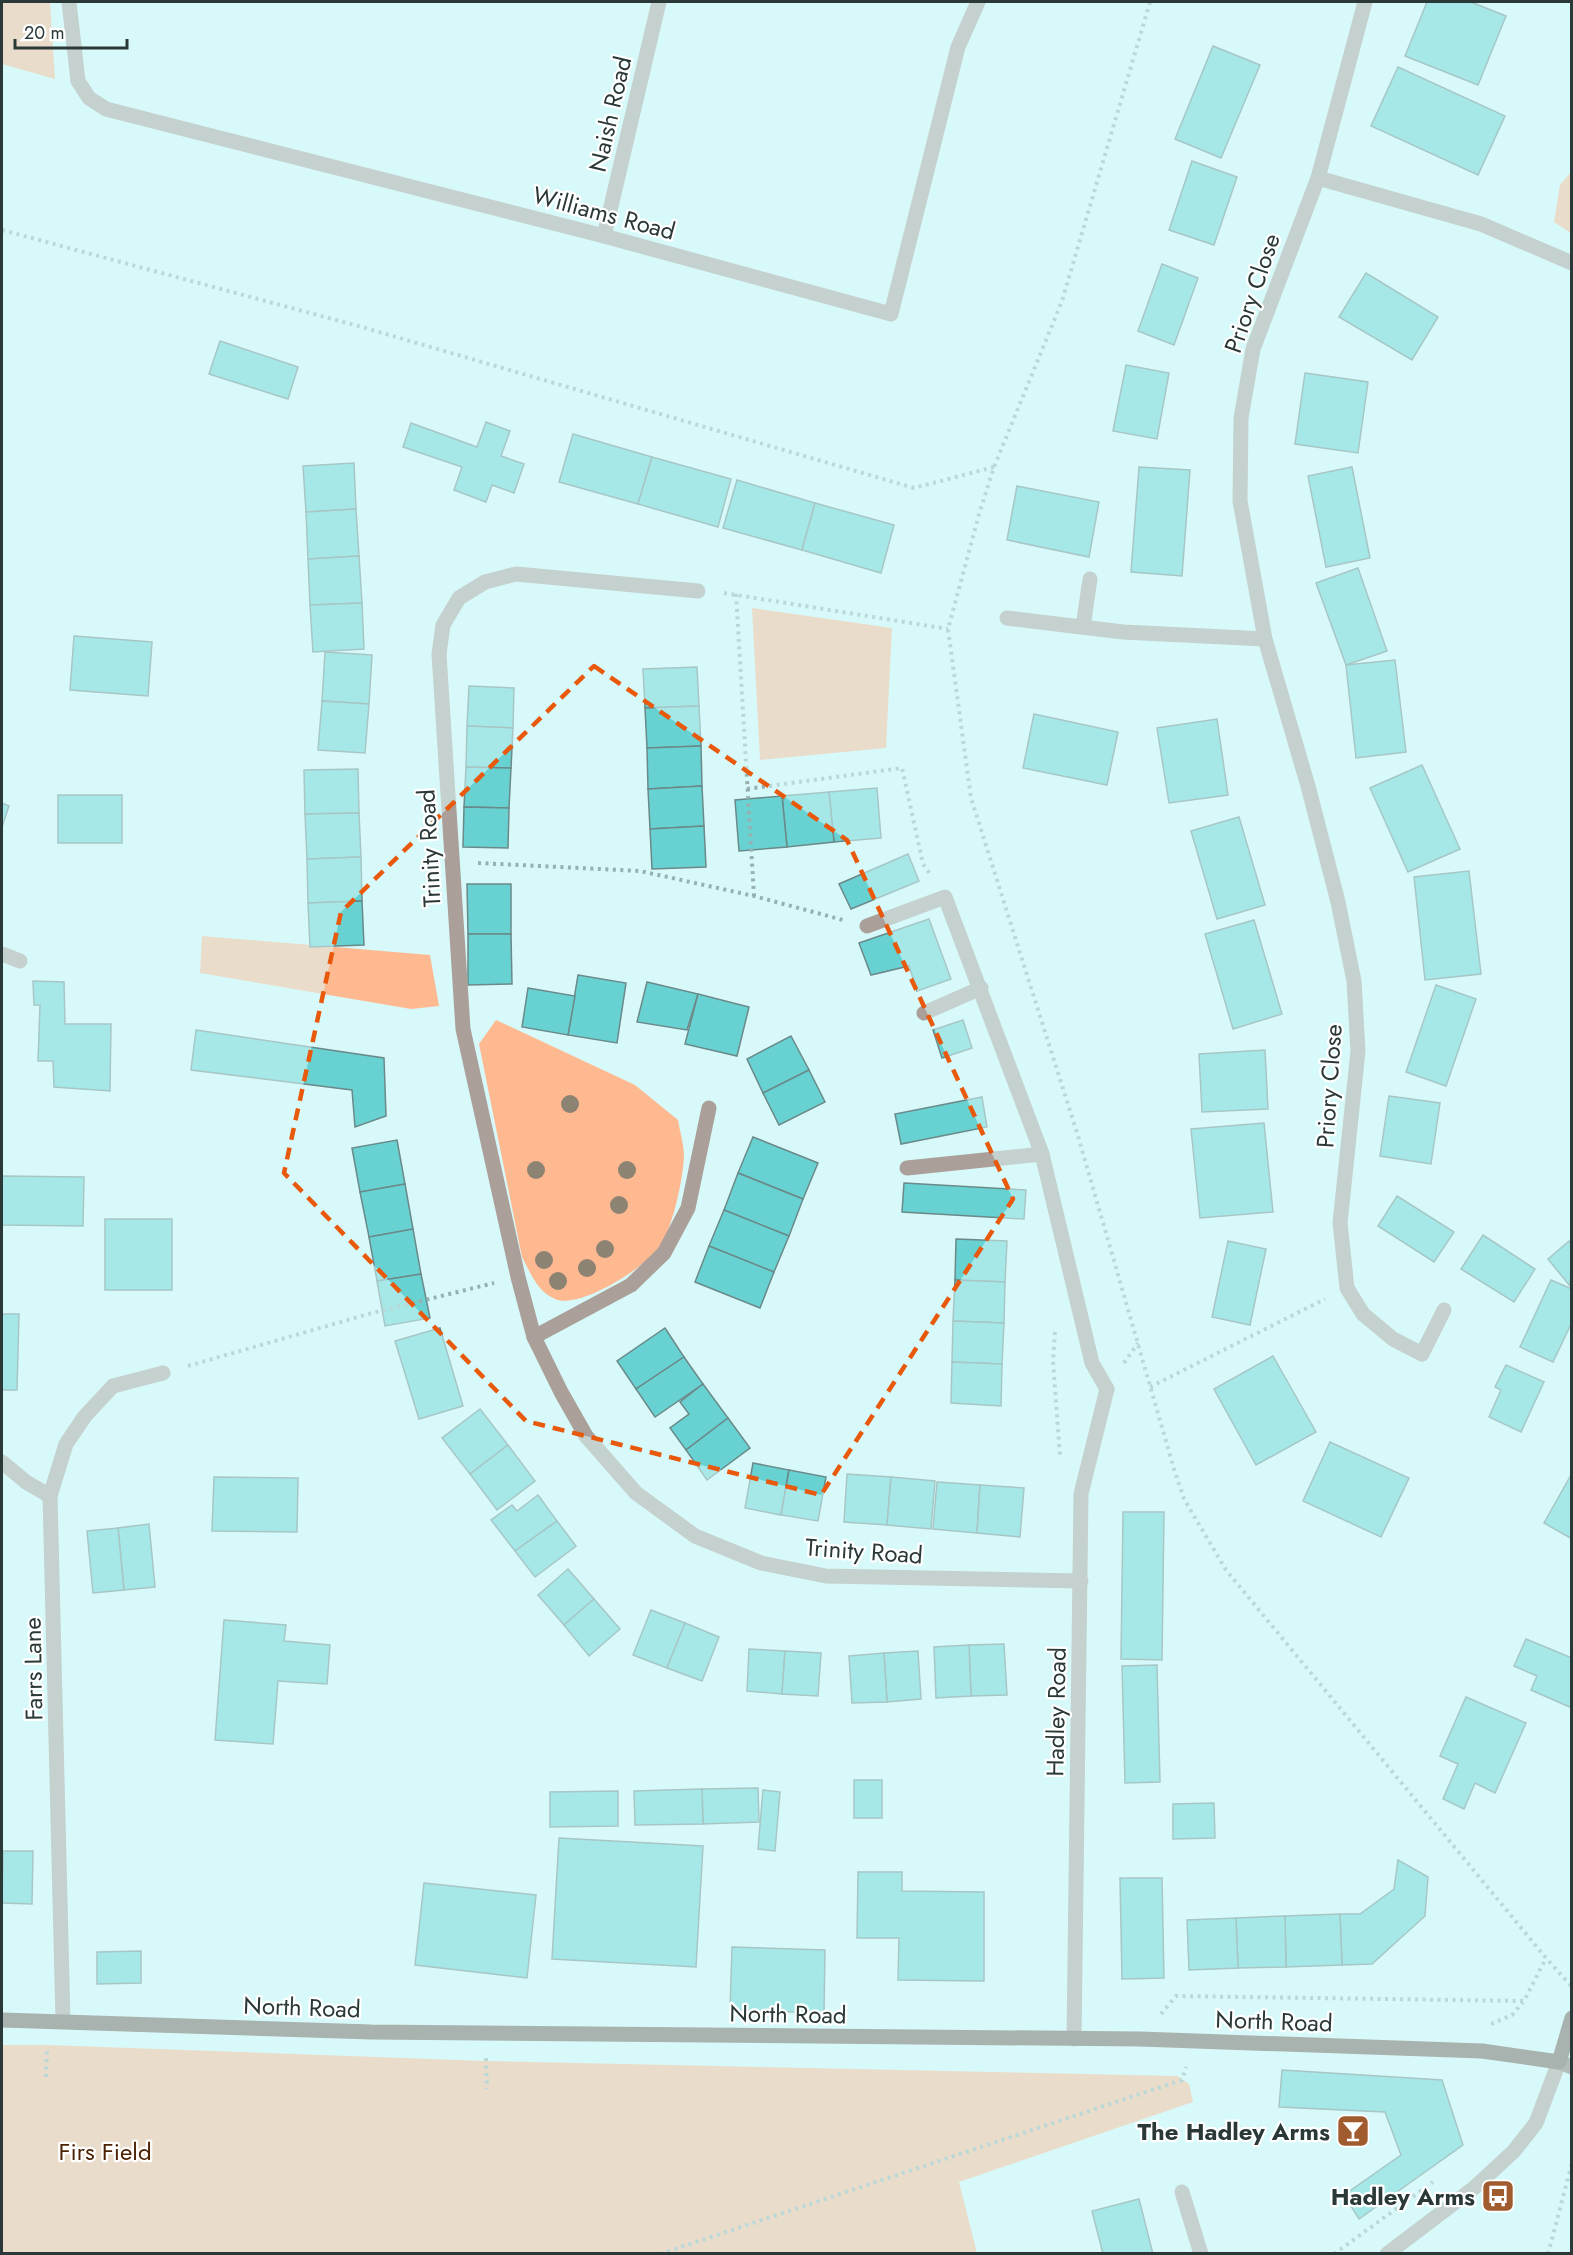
<svg xmlns="http://www.w3.org/2000/svg" width="1573" height="2255" viewBox="0 0 1573 2255" font-family="Jost,sans-serif">
<style>
.green{fill:#feb991}
.building{fill:#68d2d3;stroke:#6b8989;stroke-width:1.5}
.lines{fill:none;stroke-linecap:round;stroke-linejoin:round}
.path{stroke:#96b0b0;stroke-width:4;stroke-dasharray:3 4.5;stroke-linecap:butt}
.lane{stroke:#aa9f99;stroke-width:15}
.street{stroke:#aa9f99;stroke-width:15}
.secondary{stroke:#87786f;stroke-width:15}
.primary{stroke:#6e5c52;stroke-width:15}
.tree{fill:#8c8372}
.marked{fill:none;stroke:#e8590c;stroke-width:4.5;stroke-dasharray:12 8;stroke-linejoin:round}
.labels{text-anchor:middle;dominant-baseline:central;stroke-width:4.5;stroke-linejoin:round;paint-order:stroke}
.street-label{font-size:24px;fill:#2b3838;stroke:#fff}
.poi-label{font-size:24px;font-weight:bold;fill:#2b3838;stroke:#fff;text-anchor:end}
.park-label{font-size:24px;fill:#4d2203;stroke:#fff}
</style>
<rect width="100%" height="100%" fill="#d8f9f9"/>
<g class="green">
<polygon points="2,2 50,2 55,79 2,64"/>
<polygon points="1571,172 1571,233 1554,222 1560,185"/>
<polygon points="752,608 892,628 886,748 760,760"/>
<polygon points="202,936 430,955 439,1006 411,1009 200,973"/>
<path d="M 496,1020 L 635,1085 L 678,1120 C 680,1132 684,1145 684,1156 C 683,1180 673,1225 661,1245 C 647,1267 579,1310 555,1299 C 537,1291 531,1274 522,1257 L 479,1044 Z"/>
<polygon points="2,2045 47,2045 486,2061 1178,2076 1189,2084 1193,2102 959,2182 977,2253 2,2254"/>
</g>
<g class="building">
<polygon points="1427,2 1471,2 1506,16 1478,85 1405,56"/>
<polygon points="1213,46 1260,65 1221,158 1175,139"/>
<polygon points="1398,67 1505,116 1478,175 1371,126"/>
<polygon points="1192,161 1237,177 1214,245 1169,230"/>
<polygon points="1162,264 1198,278 1174,345 1138,331"/>
<polygon points="1366,273 1438,317 1412,360 1339,317"/>
<polygon points="220,341 298,367 288,399 209,374"/>
<polygon points="1126,365 1169,373 1157,439 1113,431"/>
<polygon points="1305,373 1368,382 1358,453 1295,444"/>
<polygon points="486,422 510,431 501,456 524,464 514,493 492,485 486,502 454,490 462,467 403,447 411,423 477,447"/>
<polygon points="573,434 652,457 638,504 559,482"/>
<polygon points="652,457 731,479 718,527 638,504"/>
<polygon points="354,463 356,509 306,512 303,466"/>
<polygon points="1139,467 1190,470 1182,576 1131,572"/>
<polygon points="1352,467 1370,558 1326,567 1308,476"/>
<polygon points="737,480 815,503 802,550 723,528"/>
<polygon points="1017,486 1099,502 1089,557 1007,540"/>
<polygon points="815,503 894,525 881,573 802,550"/>
<polygon points="356,509 359,556 308,559 306,512"/>
<polygon points="359,556 362,603 310,605 308,559"/>
<polygon points="1358,568 1387,651 1346,665 1316,583"/>
<polygon points="362,603 364,649 313,652 310,605"/>
<polygon points="74,636 152,642 148,696 70,690"/>
<polygon points="325,652 372,655 369,704 322,701"/>
<polygon points="1395,660 1406,752 1356,758 1346,665"/>
<polygon points="697,667 699,706 645,708 643,669"/>
<polygon points="469,686 514,688 513,728 467,726"/>
<polygon points="322,701 369,704 365,753 318,750"/>
<polygon points="699,706 701,746 647,748 645,708"/>
<polygon points="1034,714 1118,732 1107,785 1023,768"/>
<polygon points="1217,719 1228,795 1169,803 1157,728"/>
<polygon points="467,726 513,728 511,768 466,767"/>
<polygon points="701,746 702,786 648,789 647,748"/>
<polygon points="1422,765 1460,849 1408,872 1370,788"/>
<polygon points="466,767 511,768 509,808 464,807"/>
<polygon points="358,769 359,813 305,814 304,770"/>
<polygon points="702,786 704,826 650,829 648,789"/>
<polygon points="877,788 881,838 834,842 829,792"/>
<polygon points="829,792 834,842 787,847 782,796"/>
<rect x="58" y="795" width="64" height="48"/>
<polygon points="782,796 787,847 739,851 735,800"/>
<polygon points="2,803 9,806 2,827"/>
<polygon points="464,807 509,808 508,848 463,847"/>
<polygon points="359,813 361,857 307,859 305,814"/>
<polygon points="1239,817 1265,905 1217,919 1191,831"/>
<polygon points="704,826 706,867 652,869 650,829"/>
<polygon points="908,854 919,881 851,909 839,884"/>
<polygon points="361,857 362,901 308,903 307,859"/>
<polygon points="1469,871 1481,974 1425,980 1414,877"/>
<polygon points="467,884 511,884 511,934 468,934"/>
<polygon points="362,901 364,945 310,947 308,903"/>
<polygon points="929,919 951,979 917,991 909,966 871,975 859,943"/>
<polygon points="1254,920 1282,1014 1233,1029 1205,934"/>
<polygon points="468,934 511,934 512,984 468,985"/>
<polygon points="578,975 626,983 617,1043 568,1035"/>
<polygon points="33,981 64,982 65,1024 111,1024 110,1091 54,1087 53,1061 38,1061 40,1005 34,1005"/>
<polygon points="647,982 698,994 687,1030 637,1022"/>
<polygon points="1436,985 1476,999 1446,1086 1406,1072"/>
<polygon points="528,988 575,996 568,1035 522,1027"/>
<polygon points="698,994 749,1007 737,1056 685,1044"/>
<polygon points="963,1020 972,1048 942,1058 933,1030"/>
<polygon points="196,1030 384,1058 386,1116 355,1127 352,1090 191,1070"/>
<polygon points="791,1036 809,1070 763,1093 747,1059"/>
<polygon points="1265,1050 1268,1109 1202,1112 1199,1054"/>
<polygon points="809,1070 825,1102 779,1125 763,1093"/>
<polygon points="1389,1096 1440,1103 1431,1164 1380,1156"/>
<polygon points="982,1097 987,1127 901,1144 895,1114"/>
<polygon points="1264,1123 1273,1212 1200,1218 1191,1129"/>
<polygon points="753,1137 818,1163 803,1199 738,1173"/>
<polygon points="397,1140 405,1184 360,1192 352,1148"/>
<polygon points="738,1173 803,1199 789,1236 724,1210"/>
<polygon points="2,1176 84,1177 83,1226 2,1225"/>
<polygon points="904,1183 1026,1190 1024,1219 902,1212"/>
<polygon points="405,1184 413,1229 369,1237 360,1192"/>
<polygon points="1397,1196 1454,1232 1434,1262 1378,1226"/>
<polygon points="724,1210 789,1236 774,1272 709,1246"/>
<rect x="105" y="1219" width="67" height="71"/>
<polygon points="413,1229 421,1274 377,1281 369,1237"/>
<polygon points="1483,1235 1535,1269 1514,1302 1461,1269"/>
<polygon points="956,1239 1007,1241 1005,1282 955,1280"/>
<polygon points="1228,1241 1266,1249 1250,1325 1212,1317"/>
<polygon points="1569,1241 1572,1245 1570,1286 1548,1259"/>
<polygon points="709,1246 774,1272 760,1308 695,1282"/>
<polygon points="421,1274 430,1318 385,1326 377,1281"/>
<polygon points="955,1280 1005,1282 1004,1323 953,1321"/>
<polygon points="1551,1280 1572,1289 1572,1322 1553,1362 1520,1347"/>
<polygon points="2,1314 19,1314 17,1390 2,1390"/>
<polygon points="953,1321 1004,1323 1002,1364 952,1362"/>
<polygon points="440,1328 463,1406 419,1419 395,1341"/>
<polygon points="665,1328 684,1357 636,1389 617,1361"/>
<polygon points="1273,1356 1316,1432 1256,1465 1214,1389"/>
<polygon points="684,1357 703,1384 655,1417 636,1389"/>
<polygon points="952,1362 1002,1364 1001,1406 951,1403"/>
<polygon points="1506,1365 1544,1382 1521,1432 1489,1417 1501,1390 1495,1387"/>
<polygon points="703,1384 728,1418 686,1450 670,1428 689,1414 680,1402"/>
<polygon points="480,1409 508,1445 470,1474 442,1438"/>
<polygon points="728,1418 750,1448 707,1480 686,1450"/>
<polygon points="1330,1442 1409,1478 1381,1537 1303,1501"/>
<polygon points="508,1445 535,1481 497,1510 470,1474"/>
<polygon points="753,1463 789,1470 781,1515 745,1508"/>
<polygon points="789,1470 826,1477 818,1521 781,1515"/>
<polygon points="847,1474 891,1477 887,1525 844,1522"/>
<polygon points="1571,1475 1572,1475 1572,1539 1544,1523"/>
<polygon points="214,1477 298,1478 297,1532 212,1531"/>
<polygon points="891,1477 935,1481 931,1529 887,1525"/>
<polygon points="937,1482 980,1485 977,1533 933,1529"/>
<polygon points="980,1485 1024,1488 1020,1537 977,1533"/>
<polygon points="538,1495 557,1521 515,1551 491,1520 512,1505 517,1511"/>
<polygon points="1123,1512 1164,1512 1162,1660 1121,1659"/>
<polygon points="557,1521 576,1546 535,1577 515,1551"/>
<polygon points="149,1524 155,1587 124,1590 118,1528"/>
<polygon points="118,1528 124,1590 93,1593 87,1531"/>
<polygon points="568,1569 594,1599 564,1625 538,1595"/>
<polygon points="594,1599 620,1629 589,1656 564,1625"/>
<polygon points="651,1610 685,1623 667,1668 633,1655"/>
<polygon points="224,1620 286,1625 284,1641 330,1645 327,1684 278,1681 273,1744 215,1740"/>
<polygon points="685,1623 719,1637 702,1681 667,1668"/>
<polygon points="1526,1639 1572,1658 1572,1708 1531,1690 1537,1676 1514,1666"/>
<polygon points="1004,1644 1007,1695 971,1696 969,1645"/>
<polygon points="969,1645 971,1696 936,1698 934,1647"/>
<polygon points="749,1649 785,1651 782,1694 747,1691"/>
<polygon points="785,1651 821,1653 818,1696 782,1694"/>
<polygon points="918,1651 921,1699 887,1702 884,1653"/>
<polygon points="884,1653 887,1702 852,1703 849,1656"/>
<polygon points="1157,1665 1160,1782 1125,1783 1122,1666"/>
<polygon points="1466,1697 1526,1723 1495,1793 1475,1783 1464,1809 1443,1799 1458,1764 1440,1756"/>
<rect x="854" y="1780" width="28" height="38"/>
<polygon points="758,1788 759,1822 703,1824 702,1789"/>
<polygon points="702,1789 703,1824 635,1825 634,1791"/>
<polygon points="763,1790 780,1792 775,1851 758,1849"/>
<polygon points="618,1791 618,1826 550,1827 550,1792"/>
<polygon points="1214,1803 1215,1838 1173,1839 1173,1804"/>
<polygon points="559,1838 703,1846 696,1967 552,1959"/>
<polygon points="3,1851 33,1851 32,1904 2,1903"/>
<polygon points="1398,1860 1428,1877 1425,1916 1372,1964 1342,1965 1340,1914 1360,1914 1394,1889"/>
<polygon points="858,1872 902,1872 902,1891 984,1892 984,1981 898,1980 899,1938 857,1938"/>
<polygon points="1120,1878 1162,1878 1164,1978 1122,1979"/>
<polygon points="424,1883 536,1895 527,1978 415,1965"/>
<polygon points="1340,1914 1342,1965 1286,1967 1285,1916"/>
<polygon points="1285,1916 1286,1967 1238,1968 1236,1918"/>
<polygon points="1236,1918 1238,1968 1189,1970 1187,1920"/>
<polygon points="732,1947 825,1950 824,2013 730,2010"/>
<polygon points="141,1951 141,1983 97,1984 97,1952"/>
<polygon points="1282,2070 1442,2080 1463,2145 1359,2219 1344,2195 1401,2155 1385,2112 1279,2107"/>
<polygon points="1139,2199 1153,2254 1103,2254 1092,2211"/>
</g>
<g class="lines">
<g class="path">
<polyline points="1150,2 1062,301 994,467 980,511 948,629 971,798 1078,1136 1174,1469 1184,1499 1226,1570 1546,1958 1572,1987"/>
<polyline points="2,230 362,327 914,488 994,467"/>
<polyline points="724,593 948,629"/>
<polyline points="736,594 754,896"/>
<polyline points="747,789 902,768 923,864 930,874"/>
<polyline points="478,863 640,871 754,896 843,920"/>
<polyline points="1055,1332 1053,1361 1060,1456"/>
<polyline points="1124,1363 1138,1343"/>
<polyline points="188,1366 372,1313 494,1283"/>
<polyline points="1150,1387 1325,1299"/>
<polyline points="1161,2014 1176,1996 1524,2001 1546,1958"/>
<polyline points="1491,2024 1512,2015 1523,2002"/>
<polyline points="486,2058 487,2089"/>
<polyline points="46,2077 47,2049"/>
<polyline points="660,2254 1182,2080 1186,2067"/>
<polyline points="1334,2254 1433,2182"/>
<polyline points="1548,2254 1572,2163"/>
</g>
<g class="lane">
<polyline points="867,926 945,897 1042,1154 1092,1363 1107,1389"/>
<polyline points="2,954 20,961"/>
<polyline points="924,1013 981,988"/>
<polyline points="907,1168 1042,1154"/>
<polyline points="2,1462 26,1482 50,1496"/>
<polyline points="1182,2192 1201,2254"/>
</g>
<g class="street">
<polyline points="69,2 78,81 89,98 106,109 604,236 891,314 958,47 978,2"/>
<polyline points="1365,2 1318,178 1253,349 1241,418 1240,501 1265,639 1308,786 1338,902 1354,981 1358,1051 1340,1223 1347,1288 1363,1314 1393,1339 1422,1354 1444,1310"/>
<polyline points="1318,178 1481,224 1572,263"/>
<polyline points="604,236 659,2"/>
<polyline points="698,591 516,574 485,582 459,598 443,625 439,654 463,1029 518,1277 534,1337 561,1392 586,1436 636,1493 695,1536 761,1563 826,1576 1081,1581"/>
<polyline points="1007,618 1123,632 1265,639"/>
<polyline points="1083,627 1090,579"/>
<polyline points="534,1337 631,1285 664,1253 688,1208 709,1108"/>
<polyline points="63,2021 50,1496 66,1444 85,1416 113,1386 163,1373"/>
<polyline points="1074,2039 1081,1494 1107,1389"/>
<polyline points="1387,2254 1474,2188 1514,2151 1536,2123 1559,2062"/>
</g>
<polyline class="secondary" points="1559,2062 1572,2067"/>
<polyline class="primary" points="2,2020 371,2032 1140,2039 1482,2051 1559,2062 1572,2018"/>
</g>
<g class="tree">
<circle cx="570" cy="1104" r="9"/>
<circle cx="536" cy="1170" r="9"/>
<circle cx="627" cy="1170" r="9"/>
<circle cx="619" cy="1205" r="9"/>
<circle cx="605" cy="1249" r="9"/>
<circle cx="544" cy="1260" r="9"/>
<circle cx="587" cy="1268" r="9"/>
<circle cx="558" cy="1281" r="9"/>
</g>
<path d="M0 0H1573V2255H0ZM 594,666 L 847,840 L 1013,1199 L 821,1495 L 526,1421 L 284,1173 L 341,912 Z" fill="#d8f9f9" fill-opacity=".55" fill-rule="evenodd"/>
<path class="marked" d="M 594,666 L 847,840 L 1013,1199 L 821,1495 L 526,1421 L 284,1173 L 341,912 Z"/>
<defs>
<symbol id="bar-square" viewBox="-11 -11 22 22"><rect x="-9" y="-9" width="18" height="18" rx="4" fill="#a05b2f" stroke="#fff"/><path d="M-6-5H6L.8 .8V4.5H3.5V6h-7V4.5H-.8V.8Z" fill="#fff"/></symbol>
<symbol id="bus-square" viewBox="-11 -11 22 22"><rect x="-9" y="-9" width="18" height="18" rx="4" fill="#a05b2f" stroke="#fff"/><path d="M-5-6H5V4H4V6H2V4H-2V6H-4V4H-5ZM-3.5-4V0h7V-4ZM-3.5 1.2v1.5H-2V1.2ZM2 1.2v1.5H3.5V1.2Z" fill="#fff"/></symbol>
</defs>
<g fill-rule="evenodd">
<use href="#bar-square" x="1334" y="2112" width="38" height="38"/>
<use href="#bus-square" x="1479" y="2177" width="38" height="38"/>
</g>
<g class="labels">
<g class="street-label">
<text transform="translate(610 114) rotate(-77)">Naish Road</text>
<text transform="translate(604 213) rotate(15)">Williams Road</text>
<text transform="translate(1252 293) rotate(-71)">Priory Close</text>
<text transform="translate(429 848) rotate(-93)">Trinity Road</text>
<text transform="translate(1329 1086) rotate(-86)">Priory Close</text>
<text transform="translate(864 1551) rotate(4)">Trinity Road</text>
<text transform="translate(33 1669) rotate(-91)">Farrs Lane</text>
<text transform="translate(1056 1712) rotate(-89)">Hadley Road</text>
<text transform="translate(302 2007) rotate(2)">North Road</text>
<text transform="translate(788 2014) rotate(1)">North Road</text>
<text transform="translate(1274 2021) rotate(2)">North Road</text>
</g>
<g class="poi-label">
<text x="1330" y="2131">The Hadley Arms</text>
<text x="1475" y="2196">Hadley Arms</text>
</g>
<g class="park-label">
<text x="105" y="2151">Firs Field</text>
</g>
</g>
<rect width="1573" height="2255" fill="none" stroke="#2b3838" stroke-width="6"/>
<path d="M15 39v9h112v-9" fill="none" stroke="#2b3838" stroke-width="3"/>
<text x="24" y="39" font-size="18" fill="#2b3838" stroke="#ffffff" stroke-width="4.5" paint-order="stroke">20 m</text>
</svg>
